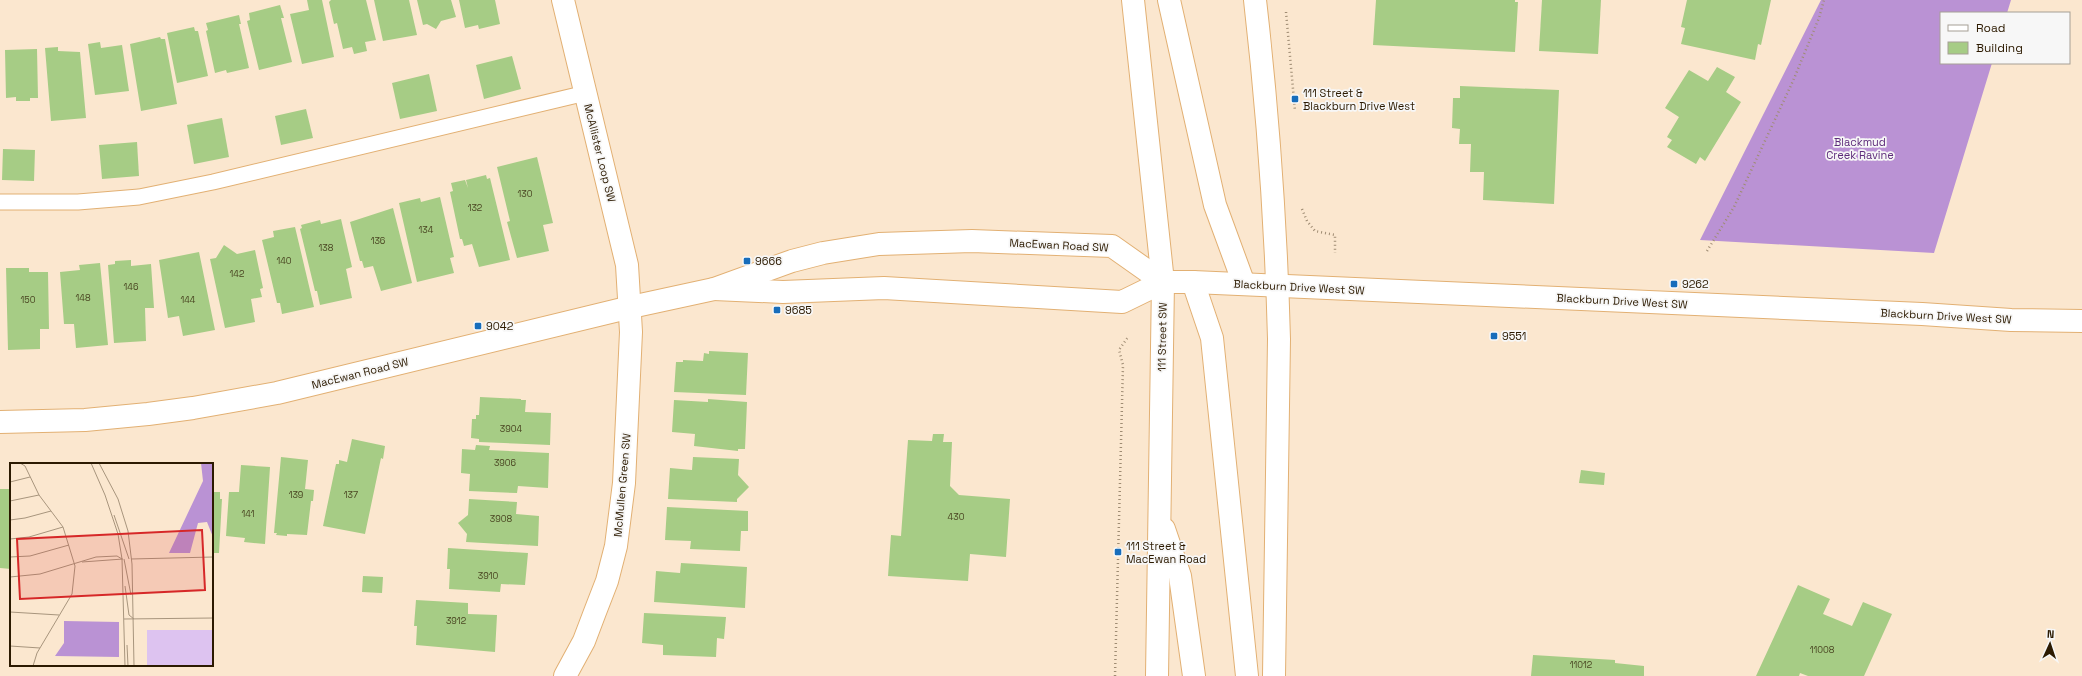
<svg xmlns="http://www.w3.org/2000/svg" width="2082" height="676" viewBox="0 0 2082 676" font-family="'Space Grotesk',sans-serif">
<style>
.forest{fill:#ba92d4}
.building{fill:#a6cc85}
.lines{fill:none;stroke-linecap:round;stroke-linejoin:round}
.lane-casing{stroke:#e2b073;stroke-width:17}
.street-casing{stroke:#e2b073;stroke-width:24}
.secondary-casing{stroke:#e2b073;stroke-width:24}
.path{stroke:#9f8c73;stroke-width:2.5;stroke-dasharray:1 3;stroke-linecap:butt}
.lane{stroke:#fff;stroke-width:15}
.street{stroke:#fff;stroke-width:22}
.secondary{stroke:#fff;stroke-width:22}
.poi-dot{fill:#176dbb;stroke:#f7f7f7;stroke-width:1.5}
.labels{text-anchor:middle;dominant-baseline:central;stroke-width:3.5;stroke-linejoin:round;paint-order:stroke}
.number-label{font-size:9px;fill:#4a4622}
.poi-label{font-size:11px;fill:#2c1a01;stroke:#f7f7f7;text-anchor:start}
.park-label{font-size:11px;fill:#5e2c7b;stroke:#f7f7f7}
.street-label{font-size:11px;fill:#2c1a01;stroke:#f7f7f7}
.inset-road{fill:none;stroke:#a8957d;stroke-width:1}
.view{fill:#d62828;fill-opacity:0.15;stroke:#d62828;stroke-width:2}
.inset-edge{fill:none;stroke:#2c1a01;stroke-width:2}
</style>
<rect width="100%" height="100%" fill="#fbe7cf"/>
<polygon class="forest" points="1821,0 2011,0 2007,13 1941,13 1941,63 1992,63 1934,253 1700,240"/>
<g class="building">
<polygon points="307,0 322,0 334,57 302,64 290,14 309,10"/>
<polygon points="331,0 366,0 376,40 365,42 367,51 354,54 352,47 343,49 337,23 334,24 329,2"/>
<polygon points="374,0 409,0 417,35 383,41"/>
<polygon points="417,0 451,0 456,17 441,21 436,29 427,24 423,25"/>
<polygon points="459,0 495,0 500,24 479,29 478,25 465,28"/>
<polygon points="1376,0 1515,0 1515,2 1518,2 1515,52 1373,45"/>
<polygon points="1542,0 1601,0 1598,54 1539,51"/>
<polygon points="1687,0 1771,0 1761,45 1758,44 1755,60 1681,44 1685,28 1681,27"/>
<polygon points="280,5 284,18 281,18 292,62 259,70 247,21 250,20 249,13"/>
<polygon points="239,15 241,24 239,24 249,68 227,73 226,70 215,73 206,31 208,30 206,23"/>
<polygon points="194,27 195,31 198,31 208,76 177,83 167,33"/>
<polygon points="160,37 161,39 165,39 177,104 141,111 130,44"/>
<polygon points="100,42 101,48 122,45 129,91 95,95 88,44"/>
<polygon points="58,47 58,51 80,52 86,118 51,121 45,48"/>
<polygon points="37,49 38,98 30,98 30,101 16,101 16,97 6,98 5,50"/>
<polygon points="512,56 521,89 484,99 476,65"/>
<polygon points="1717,67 1735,77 1726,92 1741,102 1705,161 1700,157 1696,164 1667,147 1672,140 1667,137 1679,117 1665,108 1689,70 1708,81"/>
<polygon points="429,74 437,111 400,119 392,83"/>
<polygon points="1460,86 1559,90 1554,204 1483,200 1484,172 1470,172 1471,144 1459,144 1460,129 1452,128 1453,98 1460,98"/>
<polygon points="306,109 313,138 281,145 275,116"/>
<polygon points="222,118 229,157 194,164 187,125"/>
<polygon points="137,142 139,176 102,179 99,145"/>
<polygon points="3,149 35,150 34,181 2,180"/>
<polygon points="537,157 553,223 543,225 549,251 517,258 507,222 510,221 497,167"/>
<polygon points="486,175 487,179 490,178 510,260 479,267 472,244 464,246 462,239 460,239 450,192 453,191 451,183 465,180 468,188 466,180"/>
<polygon points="440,197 454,257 450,258 454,273 417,282 399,203 420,198 421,202"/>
<polygon points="393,208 412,283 381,291 373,266 364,268 362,261 360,261 350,222"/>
<polygon points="341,219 352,267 346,269 352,298 320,305 317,291 315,291 300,229 302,228 301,225 320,220 321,224"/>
<polygon points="295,227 314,307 282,314 280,303 277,303 262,240 274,237 273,231"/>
<polygon points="224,245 237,254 255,250 263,288 260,289 262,297 251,299 255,322 225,328 210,259 216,258"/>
<polygon points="199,252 215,330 183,336 179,316 168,318 159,260"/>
<polygon points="131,260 131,266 151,264 154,308 145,308 146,341 114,343 108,265 115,264 115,261"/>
<polygon points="100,263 108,345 76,348 74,324 64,324 60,272 80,270 79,265"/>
<polygon points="6,268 29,268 29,272 48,272 49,329 40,329 40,349 8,350"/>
<polygon points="709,351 748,353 746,395 674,392 676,362 683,362 683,360 703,361 704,353 709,354"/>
<polygon points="480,397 521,399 521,400 526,400 525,412 551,413 550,445 479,442 479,439 471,438 472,419 476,419 476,415 479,415"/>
<polygon points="708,399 747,402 745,449 738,449 738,451 694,446 695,434 672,432 674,400 708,402"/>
<polygon points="933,434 944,434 943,442 952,442 950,486 959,495 1010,499 1006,557 970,554 968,581 888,576 891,535 901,536 908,440 932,441"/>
<polygon points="352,439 385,446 383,459 381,458 365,534 323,526 336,464 339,464 339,460 347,462"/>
<polygon points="476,445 490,446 489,450 549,453 548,488 518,486 517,493 469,491 470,474 461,473 462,449 475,450"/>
<polygon points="281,457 308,460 305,489 314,490 313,501 311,501 307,535 287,534 287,536 276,535 277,533 274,533"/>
<polygon points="693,457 739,459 738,475 749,487 737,499 737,502 668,499 670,468 692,470"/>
<polygon points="241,465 270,467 265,544 244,542 245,538 226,536 229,492 239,492"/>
<polygon points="1581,470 1605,473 1604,485 1579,483"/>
<polygon points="0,489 11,489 11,569 0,568"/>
<polygon points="212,492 220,492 220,499 222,499 219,553 212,553"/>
<polygon points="469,499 517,502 516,514 539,516 538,546 466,542 467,534 458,523 468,515"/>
<polygon points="667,507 748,511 748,531 741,531 740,551 690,549 691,541 665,540"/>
<polygon points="448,548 528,553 525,585 501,584 500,592 449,589 450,569 447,569"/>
<polygon points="681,563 747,567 745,608 654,602 656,571 680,573"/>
<polygon points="363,576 383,577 382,593 362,592"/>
<polygon points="1798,585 1830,599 1823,614 1852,626 1863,602 1892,614 1864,676 1808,676 1800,673 1799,676 1756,676"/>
<polygon points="416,600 468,603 468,614 497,615 495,652 416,645 417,626 414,626"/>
<polygon points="644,613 726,617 724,639 717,638 716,657 663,655 663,645 642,643"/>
<polygon points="1533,655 1615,660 1615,663 1644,666 1644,676 1531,676"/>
</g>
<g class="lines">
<defs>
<polyline id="lane" points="0,202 78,202 139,197 213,182 586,93"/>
<polyline id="street" points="563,0 627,265 631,332 624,483 616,546 607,581 595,612 584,641 565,676"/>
<g id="secondary">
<polyline points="1133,0 1163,282 1157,676"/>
<polyline points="1169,0 1215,205 1244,284"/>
<path d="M 1255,0 C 1268,113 1276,226 1279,339 L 1274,676"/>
<polyline points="1193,282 1212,338 1247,676"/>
<polyline points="714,289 783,292 884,288 1122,302 1163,282 1193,282 1922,314 2011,320 2082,321"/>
<polyline points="0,422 85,420 148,414 193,408 277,393 631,307 714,289 792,261 823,253 879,244 972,241 1112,246 1163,282"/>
<polyline points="1164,529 1180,576 1194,676"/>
</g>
</defs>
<use href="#lane" class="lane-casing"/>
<use href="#street" class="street-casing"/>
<use href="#secondary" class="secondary-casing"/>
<g class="path">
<polyline points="1286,12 1295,111"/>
<polyline points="1302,209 1307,221 1315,231 1335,235 1335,253"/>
<polyline points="1707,251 1734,207 1793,81 1819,18 1824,0"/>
<polyline points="1115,676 1123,365 1119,350 1128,337"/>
</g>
<use href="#lane" class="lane"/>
<use href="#street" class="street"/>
<use href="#secondary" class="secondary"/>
</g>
<g class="poi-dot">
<rect x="1291" y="95" width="8" height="8" rx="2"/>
<rect x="743" y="257" width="8" height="8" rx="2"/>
<rect x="1670" y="280" width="8" height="8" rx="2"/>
<rect x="773" y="306" width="8" height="8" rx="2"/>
<rect x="474" y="322" width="8" height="8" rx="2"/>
<rect x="1490" y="332" width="8" height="8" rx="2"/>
<rect x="1114" y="548" width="8" height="8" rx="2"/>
</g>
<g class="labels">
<g class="number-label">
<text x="525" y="194">130</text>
<text x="475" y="208">132</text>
<text x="426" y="230">134</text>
<text x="378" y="241">136</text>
<text x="326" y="248">138</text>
<text x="284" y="261">140</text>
<text x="237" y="274">142</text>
<text x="131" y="287">146</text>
<text x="83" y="298">148</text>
<text x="28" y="300">150</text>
<text x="188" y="300">144</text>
<text x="511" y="429">3904</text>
<text x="505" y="463">3906</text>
<text x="296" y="495">139</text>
<text x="351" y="495">137</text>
<text x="248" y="514">141</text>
<text x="956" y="517">430</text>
<text x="501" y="519">3908</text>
<text x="488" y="576">3910</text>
<text x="456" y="621">3912</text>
<text x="1822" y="650">11008</text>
<text x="1581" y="665">11012</text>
</g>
<g class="poi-label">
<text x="1303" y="93">111 Street &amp;<tspan x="1303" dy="13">Blackburn Drive West</tspan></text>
<text x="755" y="261">9666</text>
<text x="1682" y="284">9262</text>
<text x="785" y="310">9685</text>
<text x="486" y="326">9042</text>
<text x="1502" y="336">9551</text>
<text x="1126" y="546">111 Street &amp;<tspan x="1126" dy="13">MacEwan Road</tspan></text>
</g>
<g class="park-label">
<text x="1860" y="142">Blackmud<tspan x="1860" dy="13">Creek Ravine</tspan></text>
</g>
<g class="street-label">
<text transform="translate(600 153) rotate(76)">McAllister Loop SW</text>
<text transform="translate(1059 245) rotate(3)">MacEwan Road SW</text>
<text transform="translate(1299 287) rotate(3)">Blackburn Drive West SW</text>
<text transform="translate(1622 301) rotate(3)">Blackburn Drive West SW</text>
<text transform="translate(1946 316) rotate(3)">Blackburn Drive West SW</text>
<text transform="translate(1162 337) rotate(-89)">111 Street SW</text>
<text transform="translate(360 373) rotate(-14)">MacEwan Road SW</text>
<text transform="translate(622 485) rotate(-85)">McMullen Green SW</text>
</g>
</g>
<g transform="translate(10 463)">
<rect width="203" height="203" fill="#fbe7cf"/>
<path d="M 137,167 L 203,167 L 203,203 L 137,203 Z" fill="#ddc3f0"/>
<path d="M 191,0 L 203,0 L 203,74 L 197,59 L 188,60 L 180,90 L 159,90 L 193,18 ZM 54,158 L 109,159 L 109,194 L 45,193 L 54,180 Z" fill="#ba92d4"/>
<path class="inset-road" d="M 10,0 L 15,3 L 29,32 L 53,64 L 65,103 L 62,131 L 27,190 L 23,203M 81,0 L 95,32 L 108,71 L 112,96 L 115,203M 89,0 L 108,36 L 118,68 L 122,101 L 124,203M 0,19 L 20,14M 0,38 L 29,32M 104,52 L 119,96M 0,57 L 15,55 L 41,48M 0,76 L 19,74 L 53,64M 0,94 L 20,93 L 59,82M 114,96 L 121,132M 121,96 L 203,94M 72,99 L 113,96M 0,114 L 30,111 L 86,94 L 107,93 L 112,96M 115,123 L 119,152 L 124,156M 0,149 L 49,152M 114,156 L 203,155M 117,182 L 118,203M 0,183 L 30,185"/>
<path class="view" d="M 192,67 L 195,127 L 10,136 L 7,76 Z"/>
<rect width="203" height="203" class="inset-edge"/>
</g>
<rect x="1940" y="12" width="130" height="52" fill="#f7f7f7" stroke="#a69f95"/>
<rect x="1948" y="25" width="20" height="6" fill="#ffffff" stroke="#a69f95"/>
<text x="1976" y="32" font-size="12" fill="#2c1a01">Road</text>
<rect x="1948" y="42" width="20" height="12" fill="#a6cc85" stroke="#a69f95"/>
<text x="1976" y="52" font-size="12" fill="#2c1a01">Building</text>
<g transform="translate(2050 644) rotate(3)" stroke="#f7f7f7" stroke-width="3" paint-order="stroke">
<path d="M0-3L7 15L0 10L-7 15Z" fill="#2c1a01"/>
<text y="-6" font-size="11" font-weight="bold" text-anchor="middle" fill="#2c1a01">N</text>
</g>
</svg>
